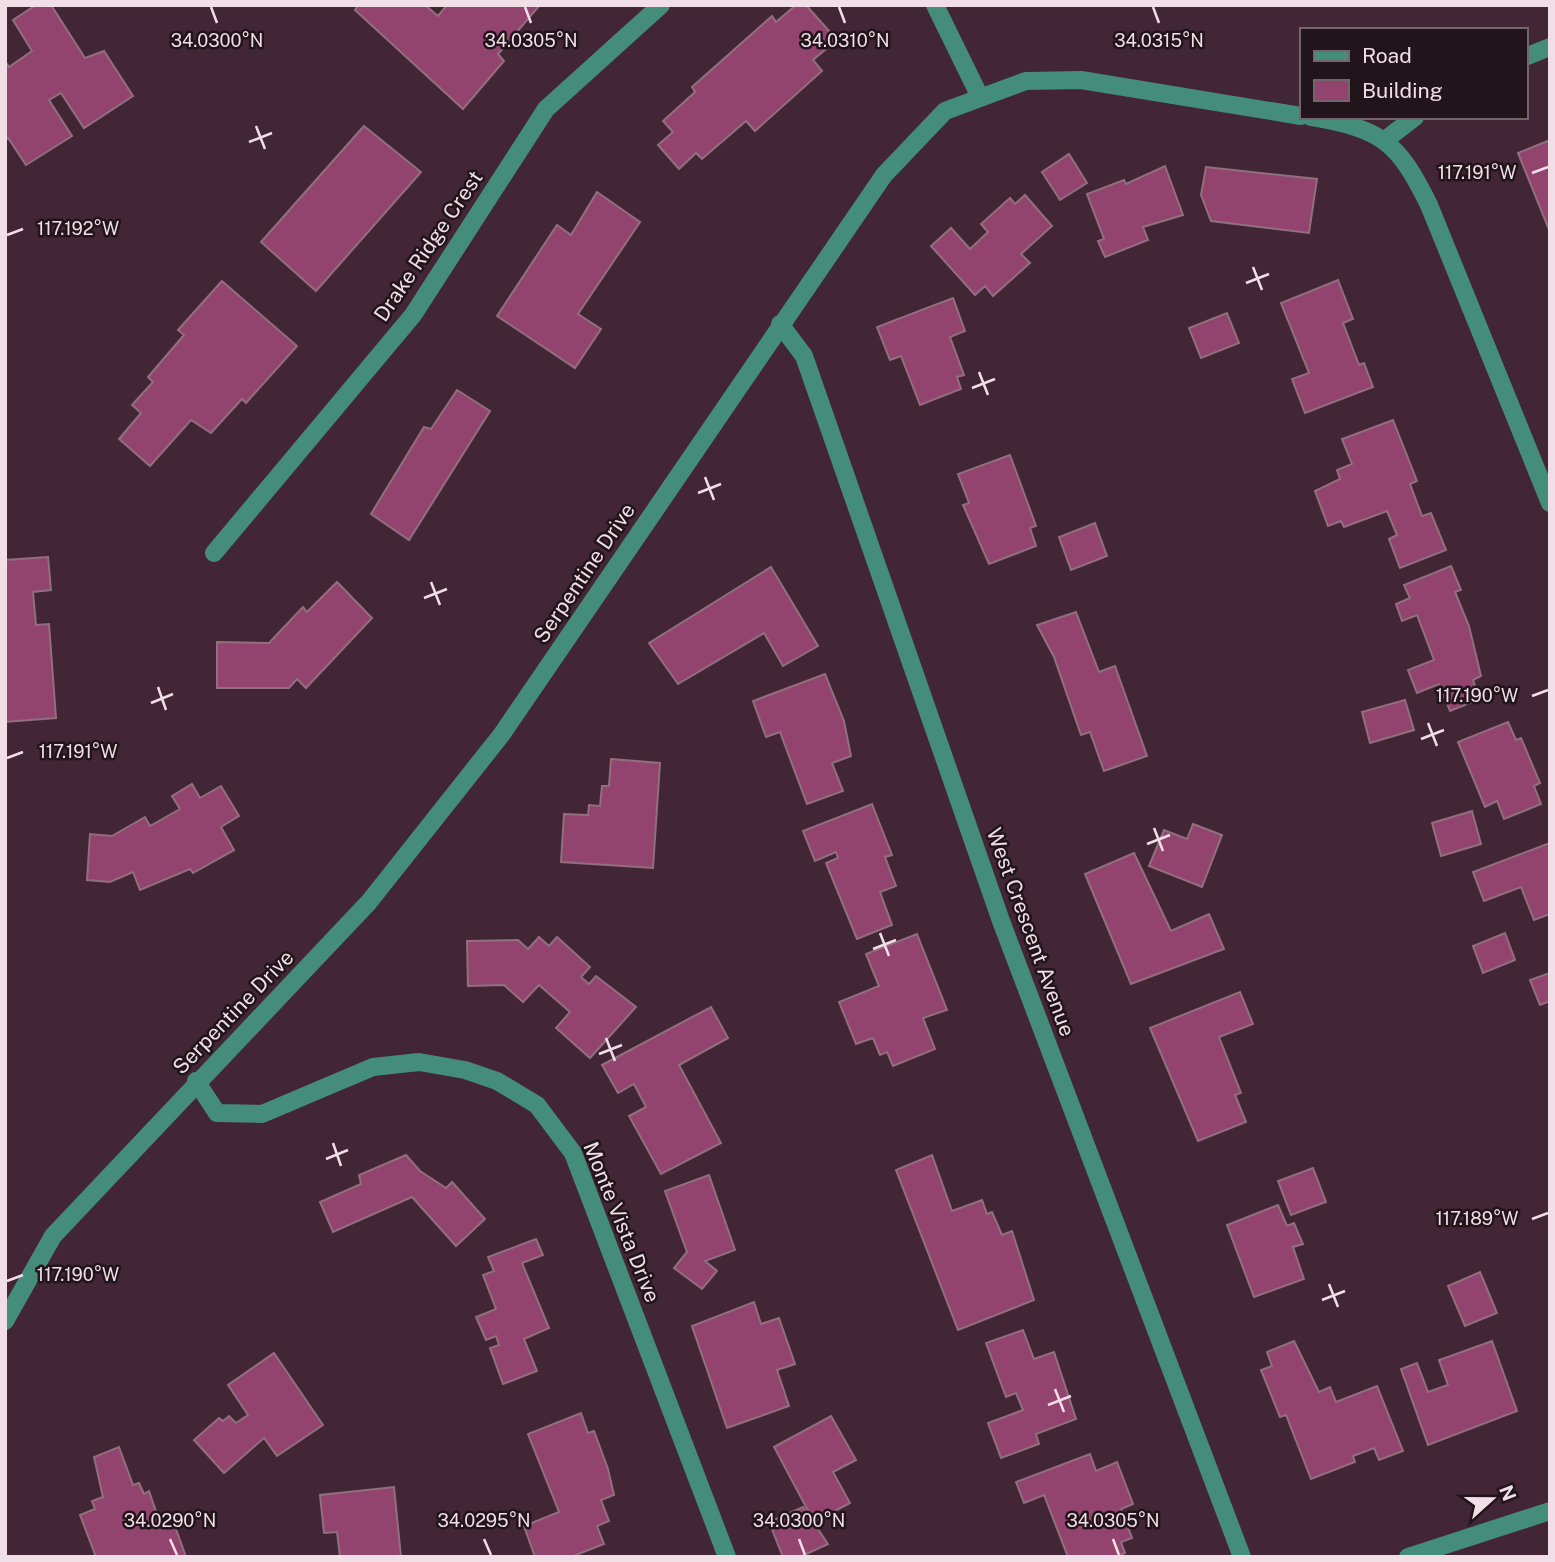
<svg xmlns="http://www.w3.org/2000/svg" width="1555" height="1562" viewBox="0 0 1555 1562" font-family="'Public Sans',sans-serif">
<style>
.building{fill:#93446e;stroke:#916f7f;stroke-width:2}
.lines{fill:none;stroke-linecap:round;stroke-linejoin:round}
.minor{stroke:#438d7a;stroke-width:18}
.ticks{fill:none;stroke:#f1dee6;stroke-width:2.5}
.labels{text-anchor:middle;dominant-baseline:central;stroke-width:5;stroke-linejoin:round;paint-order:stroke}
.street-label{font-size:21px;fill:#f1dee6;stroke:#21141a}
.ticks-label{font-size:18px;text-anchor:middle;fill:#f1dee6;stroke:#21141a;stroke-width:5;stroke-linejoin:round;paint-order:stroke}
</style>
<rect width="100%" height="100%" fill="#432635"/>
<g class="building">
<polygon points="36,5 51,5 85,58 104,51 133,96 84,128 61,93 49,100 72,136 26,165 8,138 5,140 5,61 9,67 32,51 13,20"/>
<polygon points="358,5 425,5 438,16 447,5 540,5 498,54 504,61 463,109 355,10"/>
<polygon points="796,5 806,5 837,40 813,60 822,71 755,131 746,121 702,159 696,153 679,169 658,145 673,132 663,121 695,92 692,87 772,16 776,22"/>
<polygon points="364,126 421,172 316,291 261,242"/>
<polygon points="1550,140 1550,232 1518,153"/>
<polygon points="1069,154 1087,183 1060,200 1042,172"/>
<polygon points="1165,166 1183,215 1143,227 1148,240 1105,257 1098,241 1104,239 1087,194 1124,180 1126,184"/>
<polygon points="1206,167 1317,179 1309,233 1211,221 1201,195"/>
<polygon points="597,192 640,222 578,314 601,329 575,368 497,316 557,225 571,235"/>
<polygon points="1025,195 1052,226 1021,254 1030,263 993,296 985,286 975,295 931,246 951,228 970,249 988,232 981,224 1010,198 1015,204"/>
<polygon points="1338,280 1353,319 1343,323 1359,365 1364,363 1373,387 1305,413 1292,379 1309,373 1281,303"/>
<polygon points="222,281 297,346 246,403 242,399 211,433 191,420 150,466 119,439 141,413 132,405 153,382 148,377 184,335 178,330"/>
<polygon points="953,298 965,331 950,337 964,375 957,377 961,389 920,405 901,356 890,360 877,327"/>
<polygon points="1227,313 1239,343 1201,358 1189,328"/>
<polygon points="457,390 490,411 409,540 371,514 424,427 431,429"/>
<polygon points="1393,420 1417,481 1410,484 1422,516 1431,513 1446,550 1400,568 1389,539 1397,535 1387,511 1344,527 1341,521 1328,526 1315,491 1340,479 1337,470 1352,464 1342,439"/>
<polygon points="1010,455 1036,526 1030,528 1036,546 989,564 963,505 969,503 958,474"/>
<polygon points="1095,523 1107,556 1071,570 1059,537"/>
<polygon points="48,557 51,590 33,592 36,625 49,624 56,718 5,722 5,560"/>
<polygon points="1451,566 1461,590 1455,592 1469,626 1481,676 1473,680 1480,699 1450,711 1439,684 1417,693 1408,670 1434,660 1417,615 1402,621 1396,604 1410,598 1404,585"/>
<polygon points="771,567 818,646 783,666 764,633 678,684 649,643"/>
<polygon points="337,582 372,618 306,688 297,679 289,688 217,688 217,642 269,643 303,607 307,612"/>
<polygon points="1076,612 1099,672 1115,666 1147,756 1104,771 1090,732 1081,735 1054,657 1037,625"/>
<polygon points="825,674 844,721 851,756 832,763 843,791 807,804 780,732 766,737 753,701"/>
<polygon points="1405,700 1414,730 1370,743 1362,712"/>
<polygon points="1508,722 1516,740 1521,738 1540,783 1534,786 1541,804 1504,819 1497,801 1485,807 1458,742"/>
<polygon points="611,759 660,763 653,868 561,862 564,814 588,815 589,805 600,806 602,786 609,786"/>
<polygon points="192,784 200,798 221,786 239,816 221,827 234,850 193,873 190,869 140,890 133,872 110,882 87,880 90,834 112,836 145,817 150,826 180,809 172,796"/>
<polygon points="872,804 892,855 885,857 896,886 880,892 892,925 857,939 826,863 838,858 836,852 815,861 803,831"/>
<polygon points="1472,811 1481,844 1441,856 1432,823"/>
<polygon points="1193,824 1222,835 1202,887 1149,866 1164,830 1187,839"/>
<polygon points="1550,843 1550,914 1534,920 1521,887 1484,901 1473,872"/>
<polygon points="1134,853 1171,931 1209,914 1224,949 1131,984 1085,874"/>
<polygon points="1505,933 1515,960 1483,973 1473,946"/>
<polygon points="917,934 947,1010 923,1018 935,1049 893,1066 887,1052 880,1055 873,1038 856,1044 839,1002 879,986 866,954"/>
<polygon points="539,937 549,946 557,937 590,967 581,977 589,984 596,976 636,1007 590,1058 556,1028 570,1012 539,985 523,1002 504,985 468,986 467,941 518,940 528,949"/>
<polygon points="1550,973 1550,1001 1540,1005 1530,980"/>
<polygon points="1240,992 1253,1024 1219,1037 1241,1093 1235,1095 1246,1122 1198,1141 1150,1028"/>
<polygon points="711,1007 728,1038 679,1065 721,1143 661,1174 629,1116 646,1107 634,1084 618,1093 602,1065"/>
<polygon points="406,1155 420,1171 446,1188 452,1182 485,1219 456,1246 412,1197 333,1232 320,1202 361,1184 359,1175"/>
<polygon points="932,1155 952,1211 982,1200 987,1214 992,1212 1002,1235 1012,1231 1034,1300 958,1330 896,1170"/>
<polygon points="1313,1168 1326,1202 1291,1215 1278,1181"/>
<polygon points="709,1175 735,1250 705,1261 717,1271 702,1289 674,1268 687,1252 665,1191"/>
<polygon points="1278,1205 1287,1226 1294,1223 1303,1244 1293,1247 1304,1279 1254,1297 1227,1225"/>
<polygon points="536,1239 543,1255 522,1263 549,1328 524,1339 537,1371 503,1384 490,1348 499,1345 496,1336 486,1340 476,1317 496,1309 483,1275 494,1271 488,1257"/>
<polygon points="1480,1272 1497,1313 1465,1326 1448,1286"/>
<polygon points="754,1302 761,1324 779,1318 795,1364 777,1370 789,1406 727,1428 692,1326"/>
<polygon points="1023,1330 1034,1359 1054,1352 1076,1419 1036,1434 1039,1444 1001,1458 988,1423 1023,1410 1016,1393 1006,1397 986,1343"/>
<polygon points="1294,1341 1319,1392 1330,1387 1336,1402 1377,1386 1403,1451 1379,1460 1374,1448 1353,1456 1355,1462 1311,1479 1286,1415 1280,1417 1261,1370 1272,1366 1267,1352"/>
<polygon points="1492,1341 1517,1411 1428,1445 1401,1369 1417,1363 1428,1392 1448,1385 1439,1360"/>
<polygon points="274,1353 323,1425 277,1456 264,1438 224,1473 194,1440 219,1418 223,1421 229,1416 236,1423 248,1415 228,1385"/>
<polygon points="581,1413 588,1433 594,1431 608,1469 614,1495 601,1500 609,1521 597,1526 604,1544 571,1557 535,1557 524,1526 559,1512 528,1434"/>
<polygon points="831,1416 856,1460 833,1472 850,1503 814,1522 774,1447"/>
<polygon points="119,1447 133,1485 139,1483 144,1494 149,1491 160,1523 172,1518 186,1557 96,1557 80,1515 95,1509 92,1501 103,1497 94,1457"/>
<polygon points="1090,1454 1096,1471 1117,1462 1133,1504 1121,1509 1132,1538 1121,1542 1125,1553 1116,1557 1068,1557 1044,1495 1024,1503 1016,1482"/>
<polygon points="394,1487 401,1557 340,1557 337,1532 324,1533 320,1495"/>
<polygon points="803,1507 828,1544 800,1557 783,1557 769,1522"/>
</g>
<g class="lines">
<g class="minor">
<polyline points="935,5 980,97"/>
<polyline points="1525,57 1550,47"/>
<path d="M 1311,117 C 1382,129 1398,142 1429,205 L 1550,503"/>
<polyline points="1385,140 1415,117"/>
<polyline points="780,324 804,356 1001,921 1242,1557"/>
<polyline points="214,553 413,315 546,109 661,5"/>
<polyline points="196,1081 217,1113 262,1114 373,1067 419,1062 465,1070 497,1081 537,1105 573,1153 727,1557"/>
<polyline points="5,1321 53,1236 369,902 502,734 884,175 945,111 1026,81 1081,80 1301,116"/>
<polyline points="1408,1557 1550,1511"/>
</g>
</g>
<path class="ticks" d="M 211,7 L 217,23M 525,7 L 531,23M 839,7 L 845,23M 1153,7 L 1159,23M 256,126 L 265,149M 249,142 L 272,133M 1532,173 L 1548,167M 7,235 L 23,229M 1253,267 L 1262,290M 1246,283 L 1269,274M 979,372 L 988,395M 972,388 L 995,379M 705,477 L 714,500M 698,493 L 721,484M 431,582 L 440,605M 424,598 L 447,589M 158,687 L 166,710M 1532,696 L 1548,690M 151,703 L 173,694M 1428,723 L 1437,746M 1421,739 L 1444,730M 7,758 L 23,752M 1154,828 L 1163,851M 1147,844 L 1170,835M 880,933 L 889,956M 873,949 L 896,940M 606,1038 L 615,1061M 599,1054 L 622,1045M 333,1143 L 341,1166M 326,1159 L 348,1150M 1532,1219 L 1548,1213M 7,1281 L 23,1275M 1329,1284 L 1338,1307M 1322,1300 L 1345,1291M 1055,1389 L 1064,1412M 1048,1405 L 1071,1396M 170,1539 L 177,1555M 484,1539 L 491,1555M 799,1539 L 805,1555M 1113,1539 L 1119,1555"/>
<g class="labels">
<g class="street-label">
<text transform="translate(428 246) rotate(-56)">Drake Ridge Crest</text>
<text transform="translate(584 573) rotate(-56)">Serpentine Drive</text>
<text transform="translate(1031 932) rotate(70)">West Crescent Avenue</text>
<text transform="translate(233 1012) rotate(-46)">Serpentine Drive</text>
<text transform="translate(622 1222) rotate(68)">Monte Vista Drive</text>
</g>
</g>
<g class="ticks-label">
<text x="217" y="47">34.0300°N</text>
<text x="531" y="47">34.0305°N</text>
<text x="845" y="47">34.0310°N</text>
<text x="1159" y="47">34.0315°N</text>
<text x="1477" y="179">117.191°W</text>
<text x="78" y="235">117.192°W</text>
<text x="1477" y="702">117.190°W</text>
<text x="78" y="758">117.191°W</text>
<text x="1477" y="1225">117.189°W</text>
<text x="78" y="1281">117.190°W</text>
<text x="170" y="1527">34.0290°N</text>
<text x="484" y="1527">34.0295°N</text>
<text x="799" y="1527">34.0300°N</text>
<text x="1113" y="1527">34.0305°N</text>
</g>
<rect width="1555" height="1562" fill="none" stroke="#f1dee6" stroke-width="14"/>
<rect x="1300" y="28" width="228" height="91" fill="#21141a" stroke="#74656c" stroke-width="2"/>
<rect x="1314" y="51" width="35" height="10" fill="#438d7a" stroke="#74656c" stroke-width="2"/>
<text x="1362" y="63" font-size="21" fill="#f1dee6">Road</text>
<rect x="1314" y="80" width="35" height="21" fill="#93446e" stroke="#74656c" stroke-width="2"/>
<text x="1362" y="98" font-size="21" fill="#f1dee6">Building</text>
<g transform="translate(1492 1499) rotate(69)" stroke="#21141a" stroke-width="5" paint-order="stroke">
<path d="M0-5L12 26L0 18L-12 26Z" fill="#f1dee6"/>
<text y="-10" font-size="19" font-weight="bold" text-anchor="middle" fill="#f1dee6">N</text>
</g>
</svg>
